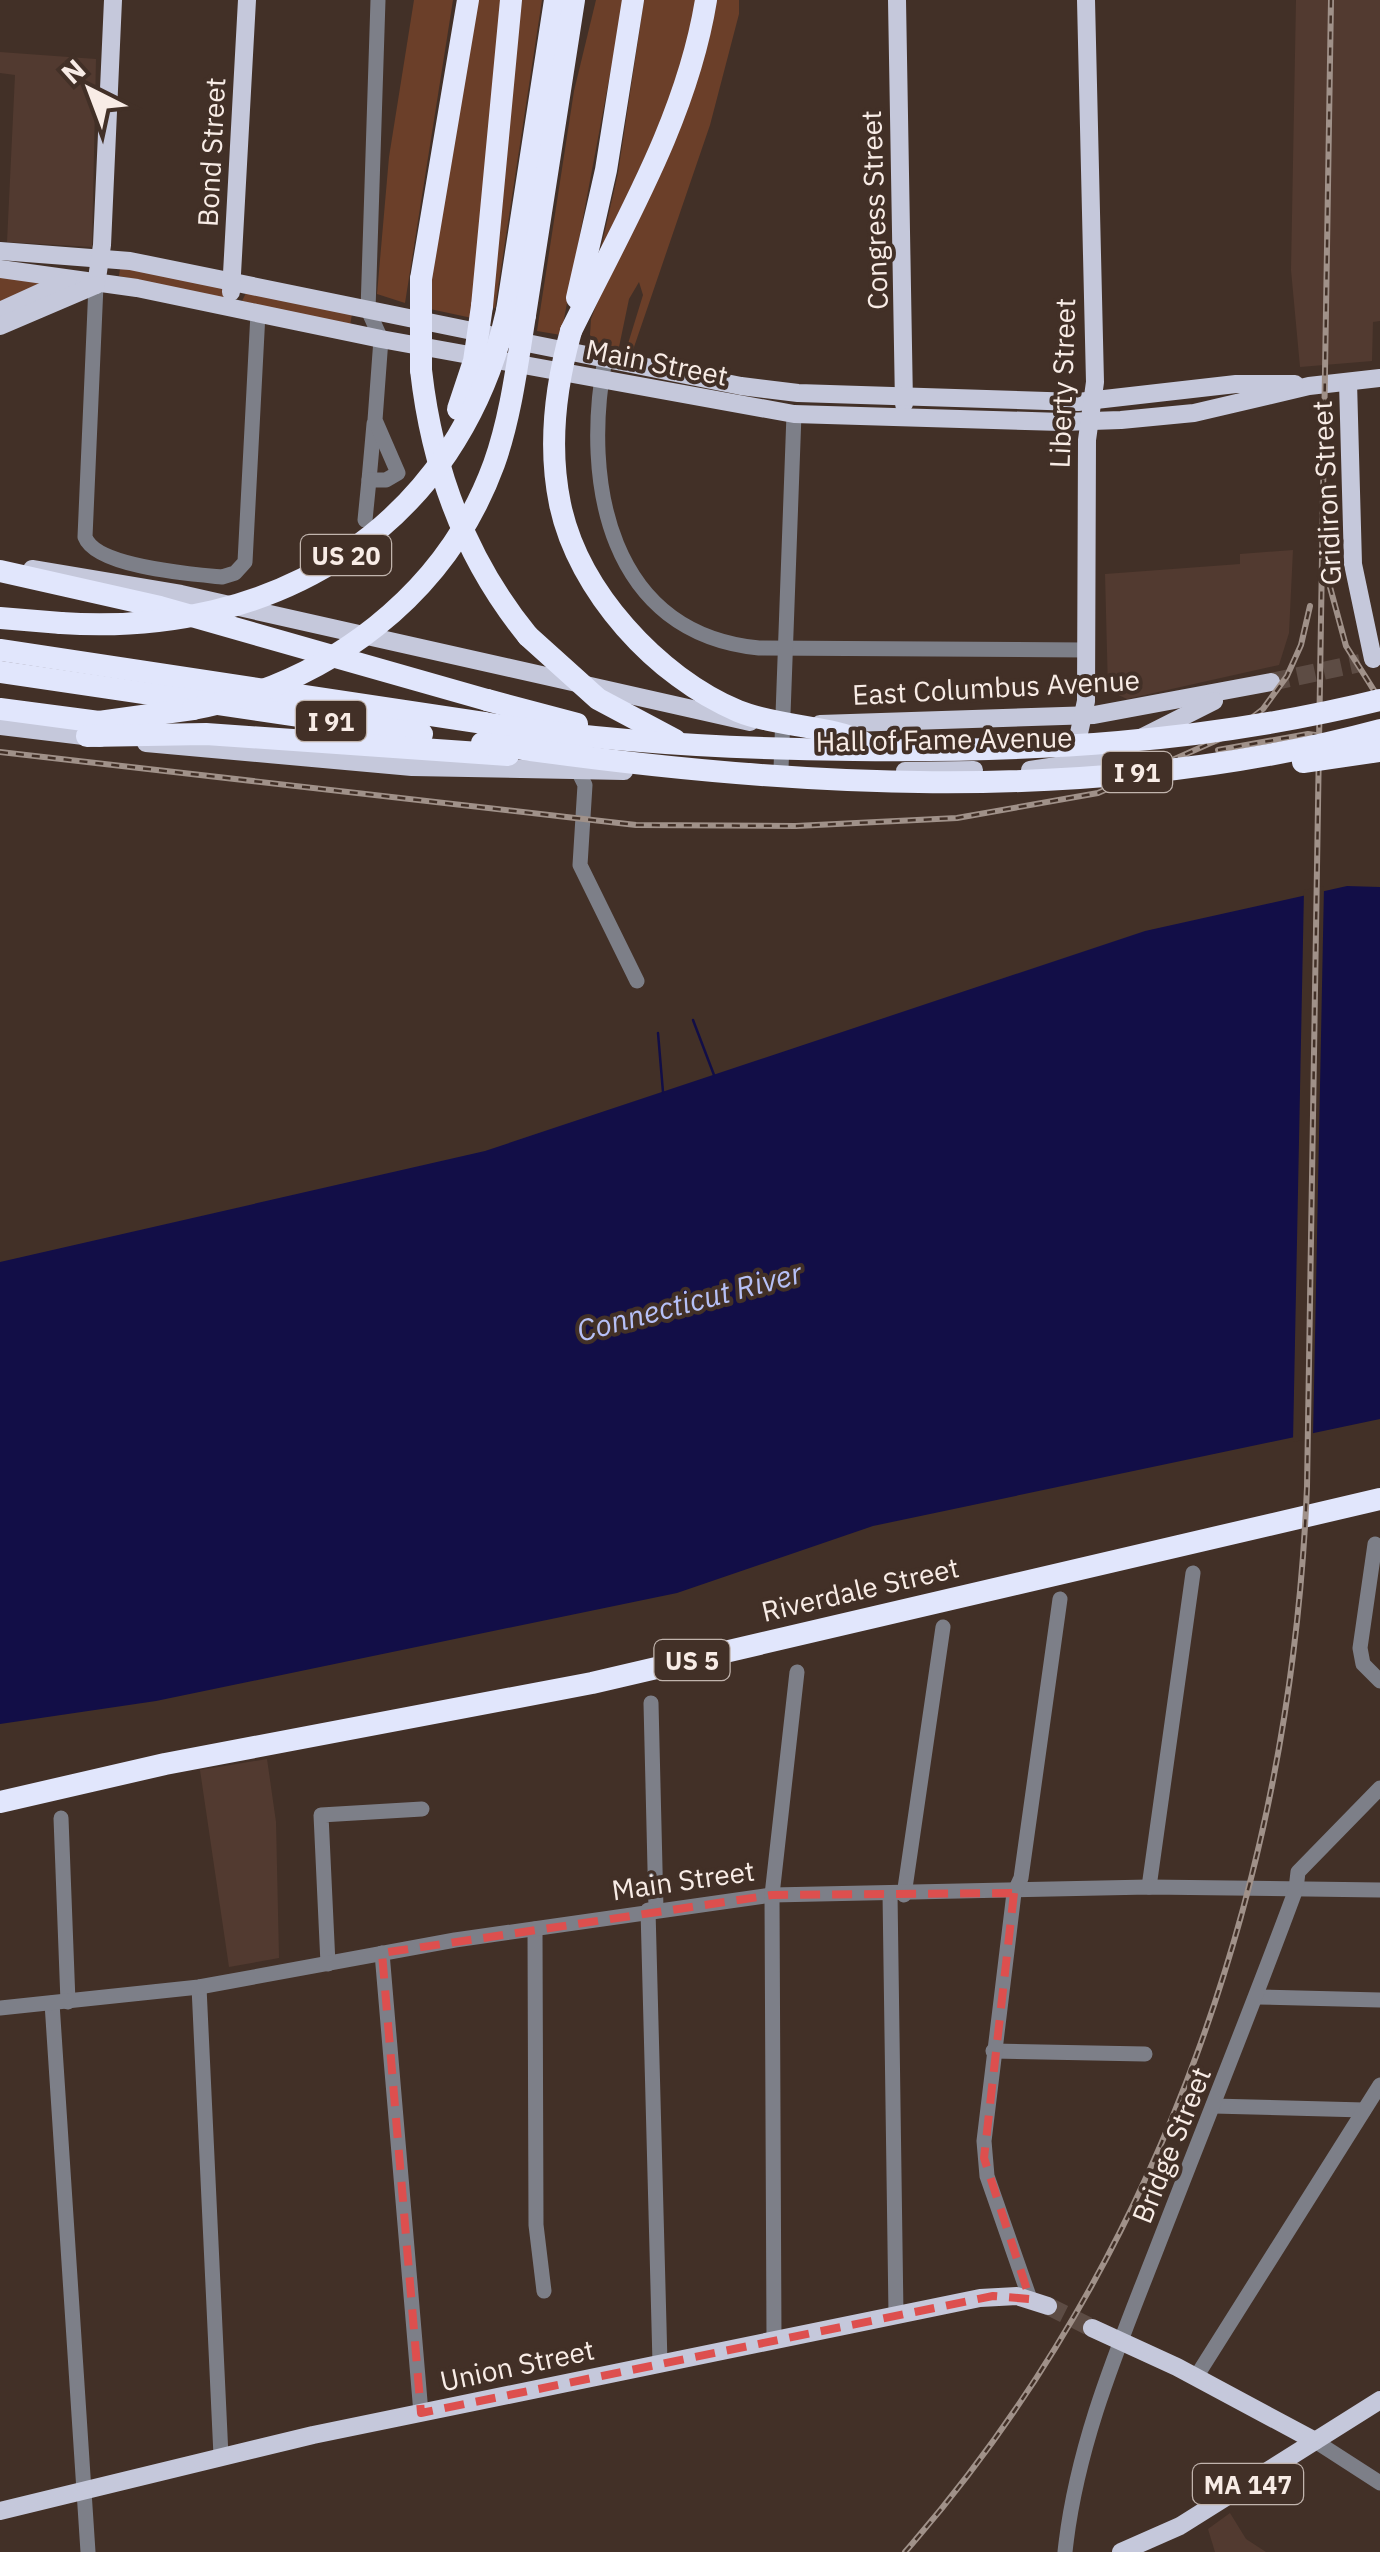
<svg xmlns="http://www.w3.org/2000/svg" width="1380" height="2552" viewBox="0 0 1380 2552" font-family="'IBM Plex Sans',sans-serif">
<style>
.built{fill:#523a30}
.green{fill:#6b3f29}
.water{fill:#120e47}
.pier{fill:#423027}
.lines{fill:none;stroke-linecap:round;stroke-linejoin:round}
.stream{stroke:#120e47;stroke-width:2.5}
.major-tunnel{stroke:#5d4c44;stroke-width:18;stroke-dasharray:18 9;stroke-linecap:butt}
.minor{stroke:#7d7f88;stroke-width:15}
.major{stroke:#c5c8db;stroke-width:18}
.highway{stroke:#e1e6fc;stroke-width:22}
.rail-casing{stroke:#a09189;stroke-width:6}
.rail{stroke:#423027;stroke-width:2.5;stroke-dasharray:8;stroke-linecap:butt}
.highway-bridge{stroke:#e1e6fc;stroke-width:22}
.marked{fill:none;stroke:#dd4f4e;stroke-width:8;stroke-dasharray:20 12;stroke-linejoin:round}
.labels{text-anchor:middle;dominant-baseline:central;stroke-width:8;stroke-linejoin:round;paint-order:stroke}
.shield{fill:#423027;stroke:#c1b4ad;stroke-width:2.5}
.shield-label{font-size:25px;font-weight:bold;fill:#f8ece6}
.street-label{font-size:28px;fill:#f8ece6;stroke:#423027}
.water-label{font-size:30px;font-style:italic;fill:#b6c0f7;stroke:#423027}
</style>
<rect width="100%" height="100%" fill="#423027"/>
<g class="built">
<polygon points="1296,0 1380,0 1380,321 1373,322 1372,361 1300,367 1291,270"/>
<polygon points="0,52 96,59 92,247 7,242 15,75 0,73"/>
<polygon points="1293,550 1289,633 1279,665 1127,699 1108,690 1105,574 1240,564 1240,554"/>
<polygon points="267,1759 276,1822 279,1958 229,1967 200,1770"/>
<polygon points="1230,2513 1246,2539 1266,2552 1215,2552 1208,2529"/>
</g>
<g class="green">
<polygon points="414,0 453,0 405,303 377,294 389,157"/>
<polygon points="478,0 506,0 472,318 430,309 429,278"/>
<polygon points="519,0 542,0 495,308 488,306"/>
<polygon points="596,0 624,0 561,335 537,331 574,91"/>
<polygon points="644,0 700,0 674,93 599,257 618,173"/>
<polygon points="712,0 739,0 739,14 710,125 633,350 627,347 643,295 639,282 629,299 619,347 595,344 590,335 591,319"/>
<polygon points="135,268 223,286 225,298 119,276 120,269"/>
<polygon points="0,274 48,281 0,306"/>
<polygon points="246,293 352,314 350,326 242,301"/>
</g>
<polygon class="water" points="1347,886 1380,887 1380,1419 873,1526 677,1593 156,1701 0,1724 0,1262 485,1151 1145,931"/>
<polygon class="pier" points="1324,886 1313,1438 1293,1442 1304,890"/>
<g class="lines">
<g class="stream">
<polyline points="693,1020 714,1075"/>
<polyline points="658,1033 663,1092"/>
</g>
<g class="major-tunnel">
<polyline points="1271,682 1360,663"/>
<polyline points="1048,2306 1092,2328"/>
</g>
<g class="minor">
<path d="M 96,285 L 85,537 C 96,567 191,574 222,577 L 235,573 L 245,562 L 258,313"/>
<path d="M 605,359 C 582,482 608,633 759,648 L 1086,650"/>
<polyline points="369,480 374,424"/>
<polyline points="365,520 369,480 386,480 398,473 375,420 381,339 368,310 378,0"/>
<polyline points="781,769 794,414"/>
<polyline points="578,771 585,785 580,865 637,981"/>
<polyline points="1380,1547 1375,1544 1360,1648 1363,1664 1380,1681"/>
<polyline points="651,1703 656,1909"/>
<polyline points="61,1818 68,2002"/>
<polyline points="1149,1887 1193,1573"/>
<polyline points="890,1893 896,2315"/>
<polyline points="904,1895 943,1627"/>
<polyline points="648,1910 660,2363"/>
<polyline points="535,1929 536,2225 544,2291"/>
<polyline points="382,1953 421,2413"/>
<polyline points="328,1964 321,1815 422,1809"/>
<polyline points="199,1987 221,2456"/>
<polyline points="1257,1997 1380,2000"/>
<polyline points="52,2003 88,2552"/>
<polyline points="0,2008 199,1987 455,1940 772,1895 1149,1887 1380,1890"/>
<polyline points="993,2051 1145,2054"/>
<polyline points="1213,2106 1364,2110"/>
<polyline points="1030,2299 987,2176 984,2141 1014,1893 1021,1878 1060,1599"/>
<polyline points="774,2339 772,1895 797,1672"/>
<polyline points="1196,2377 1380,2085"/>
<polyline points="1315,2441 1380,2483"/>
<path d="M 1065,2552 C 1076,2447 1117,2350 1155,2253 C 1202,2131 1251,2011 1296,1889 L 1298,1872 L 1380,1788"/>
</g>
<g class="major">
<polyline points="897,0 904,404"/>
<polyline points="0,251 130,261 487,334"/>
<polyline points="0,269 137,288 381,339 794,414 1062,422 1121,420 1194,413 1309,386 1380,378"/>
<polyline points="96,285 102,245 113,0"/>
<polyline points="231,292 247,0"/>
<polyline points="0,311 68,280"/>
<polyline points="0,326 96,285"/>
<polyline points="512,340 741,386 798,393 1078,402 1236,384 1295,384"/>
<polyline points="1348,382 1353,564 1373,659"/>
<polyline points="32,569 181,594 750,722"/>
<polyline points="820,724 1094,715 1271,682"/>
<polyline points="0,726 100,738"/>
<polyline points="146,743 412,767 624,771"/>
<polyline points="1074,756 1086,701 1087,440 1095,382 1086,0"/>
<polyline points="1030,770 1097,760 1214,701"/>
<polyline points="905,771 974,770"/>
<polyline points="1092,2328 1177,2367 1315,2441"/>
<polyline points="0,2511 313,2435 980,2298 1017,2296 1048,2306"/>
<polyline points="1121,2552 1180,2526 1380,2400"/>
</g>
<g class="highway">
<polyline points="421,279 468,0"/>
<polyline points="577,298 606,170 633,0"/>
<polyline points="482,306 511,0"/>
<polyline points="507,311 555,0"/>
<polyline points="525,315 574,0"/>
<path d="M 571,331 C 623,225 687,118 706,0"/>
<path d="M 421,370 C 432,468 466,560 528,636"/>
<polyline points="0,571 160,607 487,700"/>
<polyline points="0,618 61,623"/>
<polyline points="0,650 484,723"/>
<polyline points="0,672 422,734"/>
<polyline points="0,709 99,722 193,709"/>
<polyline points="87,736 206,734 508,755"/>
<polyline points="0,1802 165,1764 592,1683 1380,1499"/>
</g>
<defs>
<g id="rail">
<polyline points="1330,587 1346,646 1380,700"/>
<polyline points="1218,750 1308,734 1380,744"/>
<polyline points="0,752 636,825 796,826 957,818 1098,793 1231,734 1263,709 1287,676 1301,645 1310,606"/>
<path d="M 905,2552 C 1163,2257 1291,1875 1307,1487 L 1331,0"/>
</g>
</defs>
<use href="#rail" class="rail-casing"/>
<use href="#rail" class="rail"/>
<g class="highway-bridge">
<path d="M 571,331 C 555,388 548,446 560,504 C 578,591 657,677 738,711 C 774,726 836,727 863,742"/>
<polyline points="421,370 421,279"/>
<polyline points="458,409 474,361 482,306"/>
<path d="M 61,623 C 275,638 459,527 507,311"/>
<polyline points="528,636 598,699 675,740"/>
<polyline points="487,700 577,724"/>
<path d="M 193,709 C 328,684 446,595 494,464 C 511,416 517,365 525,315"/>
<path d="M 484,723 C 608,742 729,749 854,750 C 1033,752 1206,743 1380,700"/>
<path d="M 482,743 C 777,787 1089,808 1380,730"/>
<polyline points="1303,762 1380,751"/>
</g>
</g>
<path class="marked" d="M 1014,1893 L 984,2158 L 1030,2299 L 993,2296 L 421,2413 L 382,1953 L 772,1895 Z"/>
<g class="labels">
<g class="shield">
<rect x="301" y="535" width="90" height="40" rx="8"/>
<rect x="296" y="701" width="70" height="40" rx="8"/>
<rect x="1102" y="752" width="70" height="40" rx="8"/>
<rect x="654.5" y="1640" width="75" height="40" rx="8"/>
<rect x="1193" y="2464" width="110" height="40" rx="8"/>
</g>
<g class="shield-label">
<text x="346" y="555">US 20</text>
<text x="331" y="721">I 91</text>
<text x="1137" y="772">I 91</text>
<text x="692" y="1660">US 5</text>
<text x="1248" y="2484">MA 147</text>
</g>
<g class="street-label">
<text transform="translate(211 152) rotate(-87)">Bond Street</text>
<text transform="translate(874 210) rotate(-92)">Congress Street</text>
<text transform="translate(657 362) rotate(11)">Main Street</text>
<text transform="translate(1062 383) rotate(-88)">Liberty Street</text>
<text transform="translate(1326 493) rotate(-93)">Gridiron Street</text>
<text transform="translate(996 687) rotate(-3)">East Columbus Avenue</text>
<text transform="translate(944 739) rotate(-1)">Hall of Fame Avenue</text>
<text transform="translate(860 1589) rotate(-13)">Riverdale Street</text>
<text transform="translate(683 1880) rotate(-8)">Main Street</text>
<text transform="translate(1171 2145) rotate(-68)">Bridge Street</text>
<text transform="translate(517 2365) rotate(-12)">Union Street</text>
</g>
<g class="water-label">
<text transform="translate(689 1301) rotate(-15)">Connecticut River</text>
</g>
</g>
<g transform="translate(90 90) rotate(318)" stroke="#423027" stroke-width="8" paint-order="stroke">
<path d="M0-8L18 38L0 25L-18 38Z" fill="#f8ece6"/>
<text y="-15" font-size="28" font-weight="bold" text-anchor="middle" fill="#f8ece6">N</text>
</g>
</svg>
